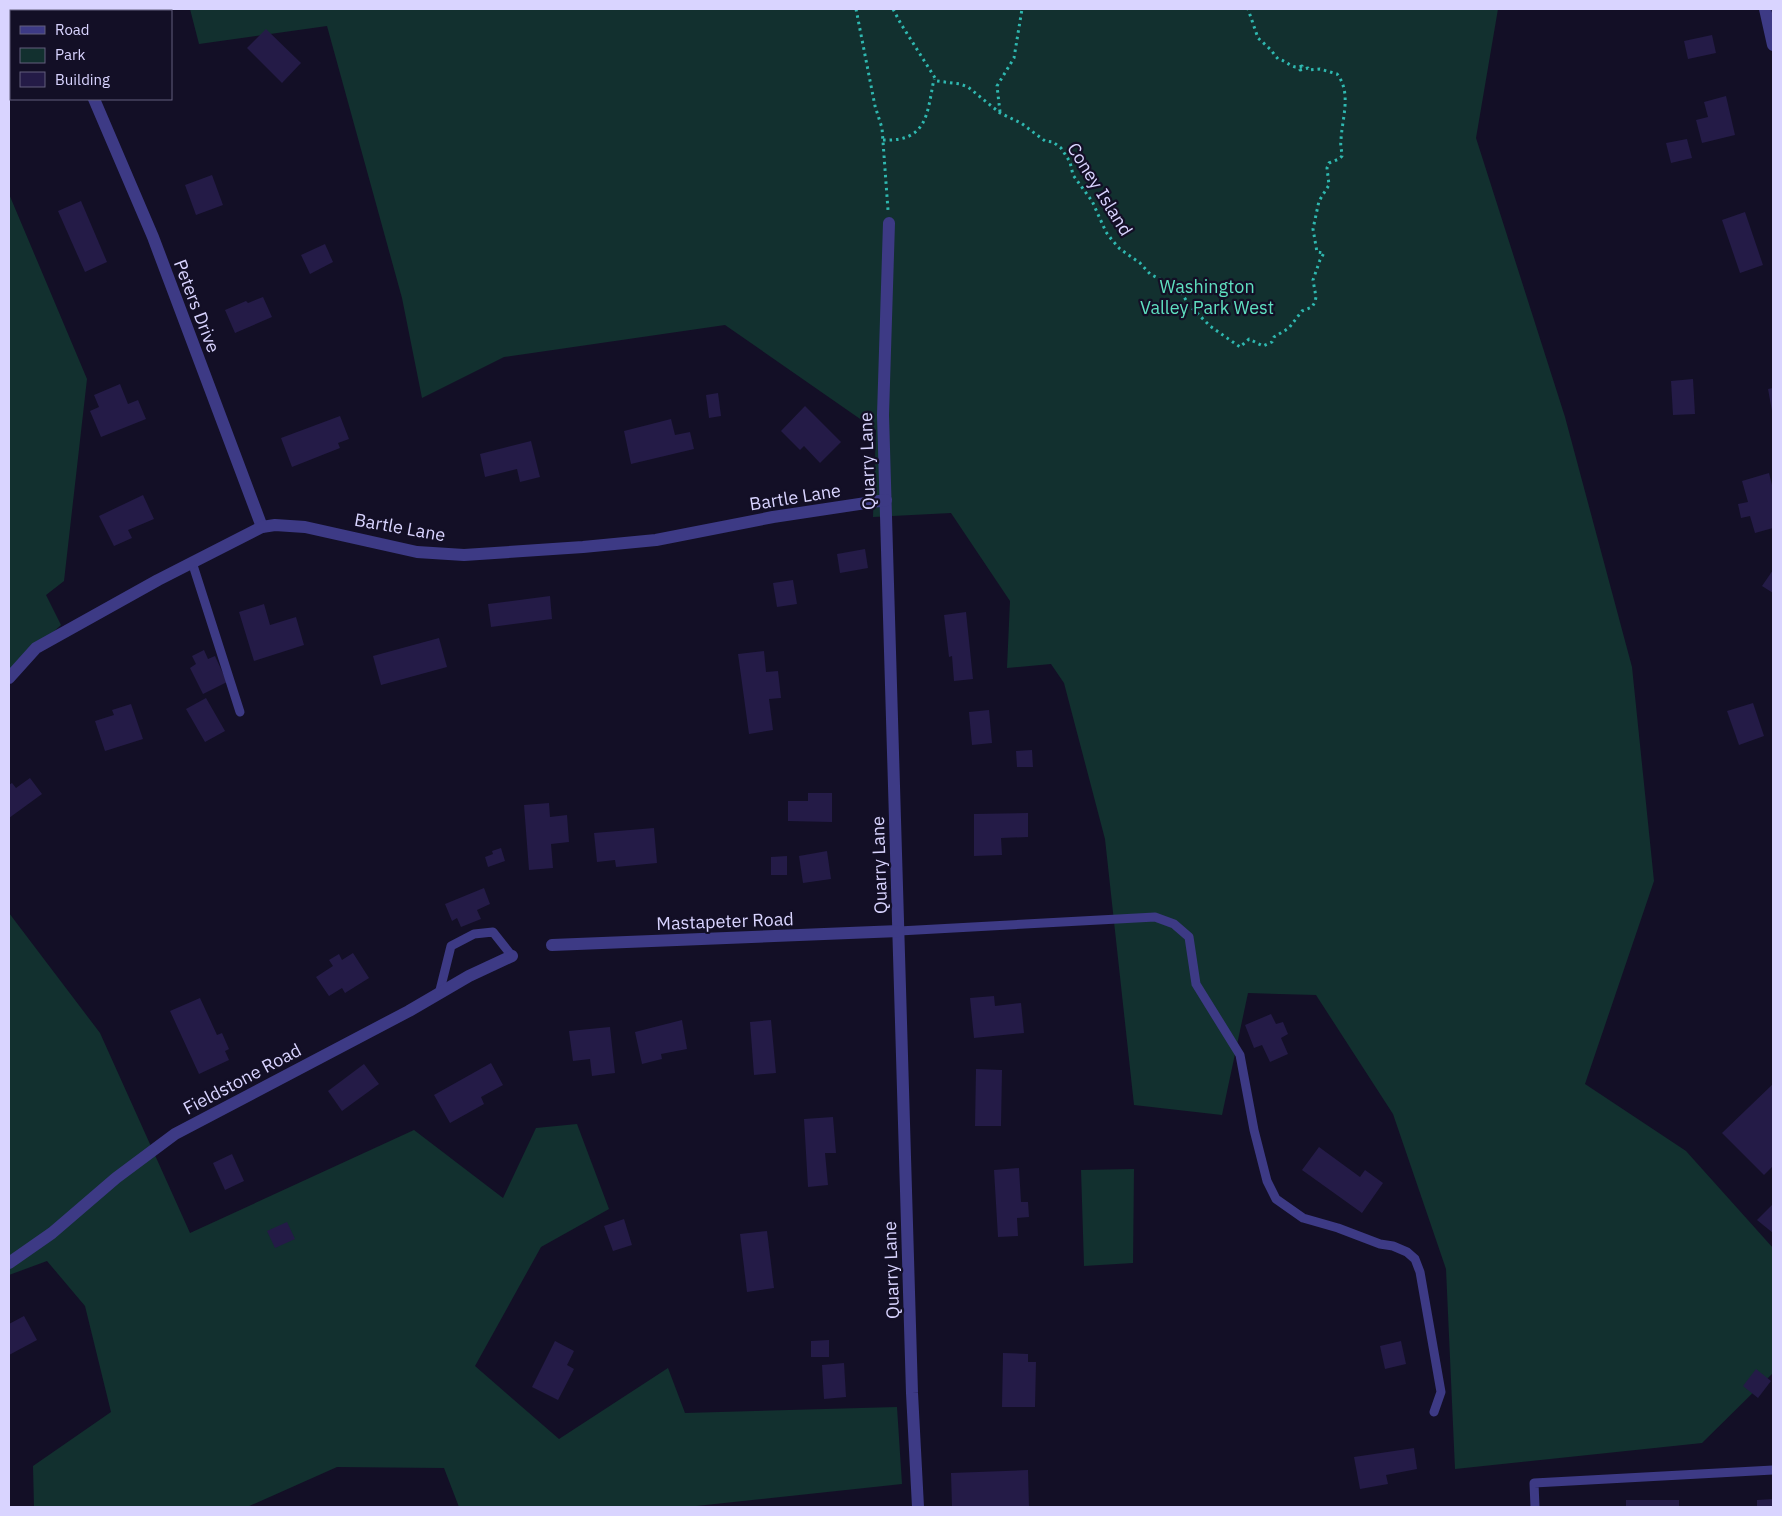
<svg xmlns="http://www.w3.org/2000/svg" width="1782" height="1516" viewBox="0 0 1782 1516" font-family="'IBM Plex Sans',sans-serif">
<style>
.green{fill:#12302f}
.building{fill:#241b47}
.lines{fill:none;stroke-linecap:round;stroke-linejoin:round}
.path{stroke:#2fb8b0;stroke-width:3;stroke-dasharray:2.5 4;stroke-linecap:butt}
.lane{stroke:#3d3a85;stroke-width:9}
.street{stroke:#3d3a85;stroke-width:12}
.labels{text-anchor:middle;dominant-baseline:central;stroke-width:4.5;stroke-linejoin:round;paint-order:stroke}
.street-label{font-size:18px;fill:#d9d4ff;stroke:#130f26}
.park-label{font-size:18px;fill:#5fe0c0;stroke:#130f26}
</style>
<rect width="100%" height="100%" fill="#130f26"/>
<g class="green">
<polygon points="190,9 1498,9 1476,138 1565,417 1632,667 1654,881 1585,1084 1686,1151 1773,1248 1773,1373 1702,1443 1455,1469 1446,1269 1393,1114 1316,995 1248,993 1222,1115 1134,1105 1105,839 1064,683 1051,664 1007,668 1010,601 951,513 873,517 876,430 725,325 504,357 422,398 402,298 327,26 199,44"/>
<polygon points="9,194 87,379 64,581 46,595 61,625 9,672"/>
<polygon points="9,913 100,1033 190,1233 414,1130 503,1198 536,1128 577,1124 609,1209 541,1247 475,1366 559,1439 668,1368 685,1413 897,1407 902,1484 687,1507 459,1507 444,1468 337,1467 247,1507 34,1507 33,1466 111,1412 85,1306 47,1261 9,1275"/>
<polygon points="1134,1169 1133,1263 1084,1266 1081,1170"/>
</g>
<g class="building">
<polygon points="131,9 165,9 162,11 127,11"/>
<polygon points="266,29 301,63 282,83 247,48"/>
<polygon points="1712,35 1716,53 1688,59 1684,41"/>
<polygon points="11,70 11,95 9,97 9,72"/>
<polygon points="1726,96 1735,135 1702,143 1696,120 1708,117 1704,102"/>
<polygon points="1687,139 1692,158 1671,163 1666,143"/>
<polygon points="212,175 223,205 196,215 185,185"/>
<polygon points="81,201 107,262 85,272 58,211"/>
<polygon points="1745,212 1763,265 1740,273 1722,220"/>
<polygon points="325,244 333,262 310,274 301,255"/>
<polygon points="263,297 272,317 235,333 225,310 246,301 248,303"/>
<polygon points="1693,379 1695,414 1673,415 1671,381"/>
<polygon points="120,384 128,404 138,400 146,419 101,437 90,411 99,407 94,395"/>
<polygon points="1773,388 1773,411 1772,411 1768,389"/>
<polygon points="718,393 721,416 709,418 706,395"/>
<polygon points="805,406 841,442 820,463 804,446 800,450 781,431"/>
<polygon points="340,416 349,439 338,443 340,448 292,467 281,438"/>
<polygon points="671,419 675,435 690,432 694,449 631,464 624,431"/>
<polygon points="531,441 540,477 520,482 517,469 485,477 480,454"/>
<polygon points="1769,473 1773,489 1773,528 1755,533 1750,516 1741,518 1738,504 1748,502 1742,481"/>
<polygon points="143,495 154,519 128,530 132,538 114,546 99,516"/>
<polygon points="865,549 868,568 840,573 837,554"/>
<polygon points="1773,570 1773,593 1762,586"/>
<polygon points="793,580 797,604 777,607 773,583"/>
<polygon points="550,596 552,619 491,627 488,604"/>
<polygon points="264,604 270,625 296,617 304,645 254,661 239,612"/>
<polygon points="966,612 973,679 954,681 952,656 949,657 944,615"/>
<polygon points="439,638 447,667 381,685 373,656"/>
<polygon points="204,650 208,659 215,656 227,682 203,694 190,668 196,664 192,656"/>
<polygon points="764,651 766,672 778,671 781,698 769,699 773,730 749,734 738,654"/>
<polygon points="206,698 225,731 205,742 186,709"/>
<polygon points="1753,703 1764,736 1739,745 1727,711"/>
<polygon points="131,704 143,739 105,751 95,721 114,715 112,710"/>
<polygon points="989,710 992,743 972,745 969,712"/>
<polygon points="1032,750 1033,767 1017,767 1016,751"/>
<polygon points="30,778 42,794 9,818 9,785 12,783 16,788"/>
<polygon points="808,793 832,793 832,822 788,821 788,801 808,801"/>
<polygon points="549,803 550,817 567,815 569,842 551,844 553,868 529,870 524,805"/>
<polygon points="1028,813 1028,837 1001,838 1002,855 974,856 974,814"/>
<polygon points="654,828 657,863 616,867 615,860 597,862 594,833"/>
<polygon points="501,848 505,861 488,867 485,857 493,854 492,851"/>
<polygon points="827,851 831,879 803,883 799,856"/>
<polygon points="787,856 787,875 771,875 771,857"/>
<polygon points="484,888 490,904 477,910 481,919 461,927 457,918 452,921 445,904"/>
<polygon points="353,953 369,978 345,993 342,988 329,996 316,977 333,966 329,960 339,954 342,960"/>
<polygon points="994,996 995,1006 1021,1003 1024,1033 974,1038 970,998"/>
<polygon points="200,998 217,1035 222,1033 229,1049 225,1051 229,1060 199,1074 170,1011"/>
<polygon points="1271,1014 1276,1024 1283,1022 1288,1034 1281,1038 1288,1054 1270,1062 1262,1045 1254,1048 1245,1025"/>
<polygon points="682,1020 687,1049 661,1054 662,1059 642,1064 635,1032"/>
<polygon points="771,1020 776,1073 754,1075 750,1022"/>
<polygon points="610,1027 615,1073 592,1076 590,1059 573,1061 569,1031"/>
<polygon points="491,1063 503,1085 481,1097 484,1104 450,1123 434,1095"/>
<polygon points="364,1064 379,1084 342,1111 328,1091"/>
<polygon points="976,1069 1002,1070 1001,1126 975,1126"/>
<polygon points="1773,1084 1773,1166 1764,1175 1722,1133"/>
<polygon points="833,1117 836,1153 825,1153 828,1185 808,1187 804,1119"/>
<polygon points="1319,1147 1360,1177 1365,1170 1383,1183 1362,1213 1302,1170"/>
<polygon points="232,1154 244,1181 225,1190 213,1163"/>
<polygon points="1019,1168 1021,1202 1028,1202 1029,1217 1017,1218 1018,1236 998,1237 994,1170"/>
<polygon points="1773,1204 1773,1233 1757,1220"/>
<polygon points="624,1219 632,1245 613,1251 604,1226"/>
<polygon points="287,1222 295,1239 275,1248 267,1231"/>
<polygon points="767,1231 774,1288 747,1292 740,1234"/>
<polygon points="24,1316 37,1340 9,1355 9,1324"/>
<polygon points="829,1340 829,1357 811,1357 811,1341"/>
<polygon points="555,1341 574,1351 567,1365 574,1369 558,1400 532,1387"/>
<polygon points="1401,1341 1406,1364 1385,1369 1380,1346"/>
<polygon points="1003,1353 1028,1354 1028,1362 1036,1362 1035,1407 1002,1407"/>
<polygon points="844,1363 846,1397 824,1399 822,1365"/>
<polygon points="1756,1369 1771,1381 1758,1398 1743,1386"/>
<polygon points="1414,1448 1417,1469 1386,1475 1388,1484 1360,1489 1354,1457"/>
<polygon points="1028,1470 1029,1507 952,1507 951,1473"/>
<polygon points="1773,1499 1773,1507 1757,1507 1757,1500"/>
<rect x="1626" y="1500" width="53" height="7"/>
</g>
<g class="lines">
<g class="path">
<polyline points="856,9 875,106 882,128 888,210"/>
<path d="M 893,9 L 901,24 L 937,81 L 960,84 L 968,87 L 1000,113 L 1021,123 L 1045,141 L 1053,142 L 1061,148 L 1070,162 L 1073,175 L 1092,201 L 1106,232 L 1112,240 L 1120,249 L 1140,263 L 1150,274 L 1173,286 L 1181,292 L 1189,305 L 1210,326 L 1240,347 L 1249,339 L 1263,346 L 1272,342 L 1274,337 L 1289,328 L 1302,311 L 1312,307 L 1315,302 L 1316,297 L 1313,280 L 1320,260 L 1324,253 L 1317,252 L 1313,229 L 1319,201 L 1329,185 L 1327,168 L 1329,163 L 1339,159 L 1342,156 C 1342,151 1340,146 1341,140 C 1342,118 1352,93 1337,74 L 1320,69 L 1309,70 L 1308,68 L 1300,70 L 1302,66 C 1292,70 1288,61 1278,59 L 1270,49 L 1258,38 L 1248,9"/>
<polyline points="1000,112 997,86 1014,58 1022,9"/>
<path d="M 883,140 C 928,142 927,113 934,79"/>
</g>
<g class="lane">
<polyline points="192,562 240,712"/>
<polyline points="899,931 1155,917 1174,924 1189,937 1196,984 1240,1055 1254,1130 1267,1181 1276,1199 1303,1218 1338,1228 1380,1244 1393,1246 1407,1252 1415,1259 1420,1272 1441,1392 1434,1412"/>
<polyline points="439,994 451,946 474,934 493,932 512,956"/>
<polyline points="1535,1507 1534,1483 1773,1470"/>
</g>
<g class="street">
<polyline points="1765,9 1773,45"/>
<polyline points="94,99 153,237 262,527"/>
<polyline points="889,223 883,415 912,1393 918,1507"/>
<polyline points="9,678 36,648 158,580 262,527 275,525 305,527 417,552 464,555 583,547 656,540 773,517 886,500"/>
<polyline points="552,945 899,931"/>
<polyline points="9,1263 52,1233 116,1178 175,1134 409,1011 469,976 512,956"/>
</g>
</g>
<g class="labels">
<g class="street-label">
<text transform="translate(1100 189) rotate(58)">Coney Island</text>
<text transform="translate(197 306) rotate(69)">Peters Drive</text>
<text transform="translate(867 461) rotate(-92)">Quarry Lane</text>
<text transform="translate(795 497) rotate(-9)">Bartle Lane</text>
<text transform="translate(400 527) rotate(10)">Bartle Lane</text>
<text transform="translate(879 865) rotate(-92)">Quarry Lane</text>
<text transform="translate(725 921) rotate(-2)">Mastapeter Road</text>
<text transform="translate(242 1079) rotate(-28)">Fieldstone Road</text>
<text transform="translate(891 1270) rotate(-92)">Quarry Lane</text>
</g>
<g class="park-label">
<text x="1207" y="286">Washington<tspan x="1207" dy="21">Valley Park West</tspan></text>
</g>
</g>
<rect width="1782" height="1516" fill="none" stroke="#d9d4ff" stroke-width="20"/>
<rect x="10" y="10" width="162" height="90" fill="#130f26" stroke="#625e7d"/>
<rect x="20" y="26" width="25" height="8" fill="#3d3a85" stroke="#625e7d"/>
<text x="55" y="35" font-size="15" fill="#d9d4ff">Road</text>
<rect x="20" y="48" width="25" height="15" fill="#12302f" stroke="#625e7d"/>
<text x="55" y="60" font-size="15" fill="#d9d4ff">Park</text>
<rect x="20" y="72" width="25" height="15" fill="#241b47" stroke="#625e7d"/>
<text x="55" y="85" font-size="15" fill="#d9d4ff">Building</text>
</svg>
